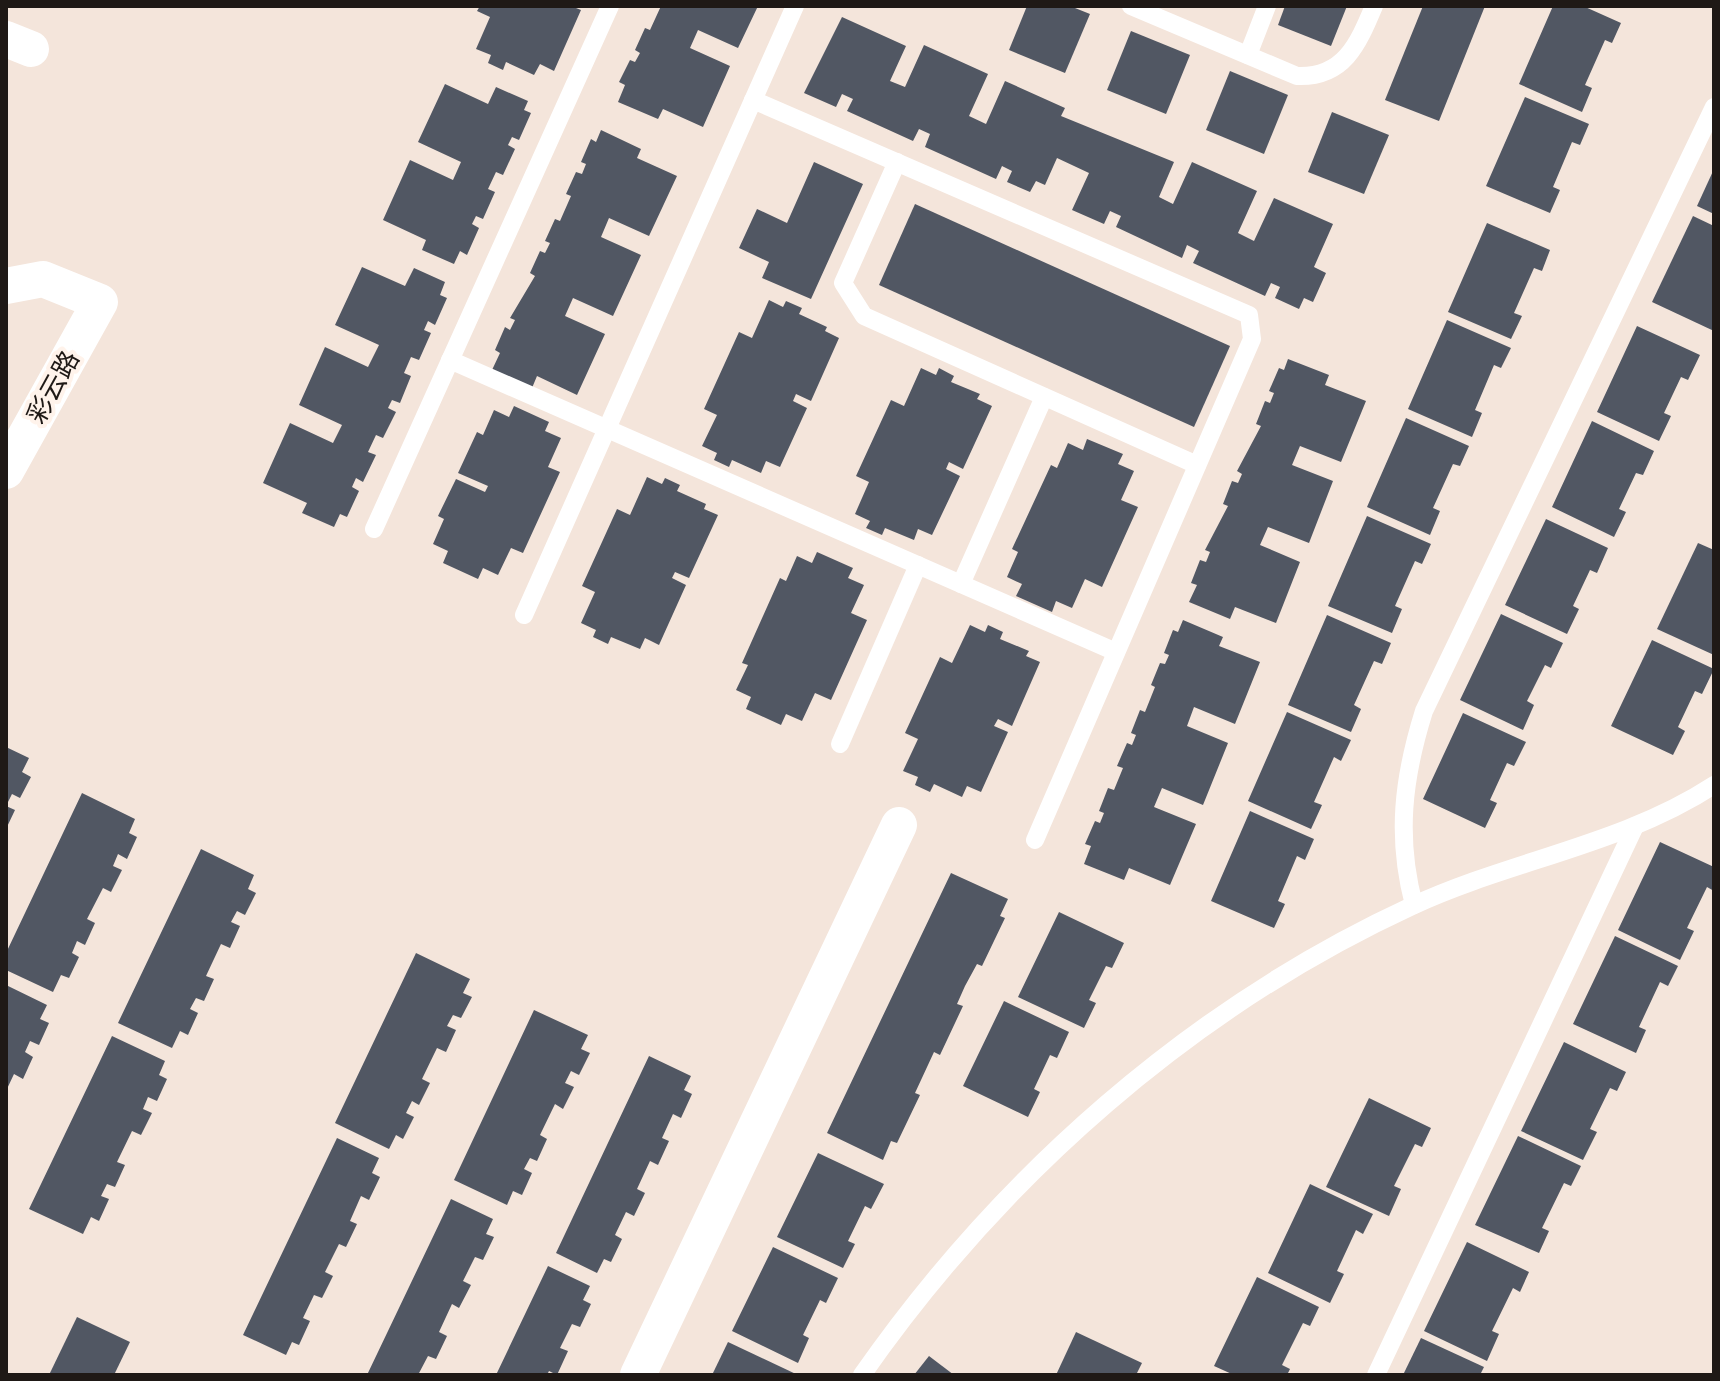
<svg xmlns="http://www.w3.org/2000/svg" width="1720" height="1381" viewBox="0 0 1720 1381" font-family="'Roboto Serif','Noto Sans SC',serif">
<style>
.building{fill:#515763}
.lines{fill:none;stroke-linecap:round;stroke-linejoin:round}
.service{stroke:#fff;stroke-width:18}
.minor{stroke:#fff;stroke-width:36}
.labels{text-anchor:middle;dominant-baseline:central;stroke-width:8;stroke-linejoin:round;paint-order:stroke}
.street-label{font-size:26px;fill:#1f1916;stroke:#fff3eb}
</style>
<rect width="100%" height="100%" fill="#f4e5db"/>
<g class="building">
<polygon points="480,6 571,6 581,10 554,71 540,64 534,75 506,62 503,70 488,63 491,55 476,49 490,17 477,11"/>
<polygon points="661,6 758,6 738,48 698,30 690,48 730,66 703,127 663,109 658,119 618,102 625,85 619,82 630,60 635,62 640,53 635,50 645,28 650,30"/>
<polygon points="1027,6 1070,6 1090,14 1065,73 1009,50"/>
<polygon points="1285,6 1347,6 1331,46 1278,25"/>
<polygon points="1423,6 1485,6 1439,121 1385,100"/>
<polygon points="1553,6 1583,6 1621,23 1612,43 1605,40 1585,85 1592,88 1582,112 1519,84"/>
<polygon points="842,17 906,46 890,81 905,87 924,45 988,74 969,116 986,124 1005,81 1065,108 1061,116 1174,162 1159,197 1173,204 1192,162 1257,191 1238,233 1254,241 1274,198 1333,224 1314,267 1326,273 1313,302 1304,298 1299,309 1275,298 1280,287 1271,283 1265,296 1193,263 1199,251 1187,245 1182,258 1116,227 1121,216 1110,211 1104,224 1072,210 1089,173 1057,158 1045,185 1036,181 1030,192 1007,182 1012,171 1002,166 996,179 925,147 930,134 919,129 913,141 847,111 853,99 842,94 836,107 804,93"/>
<polygon points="1131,31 1190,55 1166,114 1107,90"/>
<polygon points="1230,71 1288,95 1264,154 1206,130"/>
<polygon points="445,84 488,104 496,87 528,101 524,110 531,113 519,140 512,137 508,145 515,149 503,175 496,172 488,189 495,192 483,219 476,216 472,224 479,228 467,255 460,251 454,264 422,250 426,240 383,220 410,160 453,180 461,162 418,142"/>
<polygon points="1525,97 1589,124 1580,145 1572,142 1553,187 1560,190 1550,213 1486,186"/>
<polygon points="1332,112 1389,135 1364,194 1308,172"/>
<polygon points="601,130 641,149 637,158 677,176 649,236 609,218 601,237 641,255 613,316 573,298 565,316 605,334 577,395 537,376 532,388 492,370 500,353 495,350 505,327 510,330 515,320 510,318 535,276 530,273 540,251 545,253 550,243 545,241 555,219 560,221 571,196 566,194 576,172 582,174 586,164 581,162 591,139 596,142"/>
<polygon points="814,162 863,184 811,299 762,278 769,262 739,248 757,209 787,223"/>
<polygon points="1714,169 1714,214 1697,206"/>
<polygon points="915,204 1230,346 1194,427 879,285"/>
<polygon points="1693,216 1714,226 1714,331 1652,302"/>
<polygon points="1487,223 1550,250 1542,271 1534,268 1514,313 1522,316 1511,339 1448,312"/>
<polygon points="362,267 405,286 414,268 445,282 440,295 447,298 435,325 428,321 424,330 431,333 419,360 411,357 404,373 411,376 400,403 392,400 388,408 396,412 383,438 376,435 368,452 376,455 363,482 356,478 352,487 359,491 347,517 340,514 334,527 302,513 307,503 263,483 290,423 333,443 342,425 299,405 325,347 368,367 379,345 335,325"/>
<polygon points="769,300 783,307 786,301 802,308 799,314 827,327 825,331 839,338 811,401 796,394 793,401 807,408 780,467 766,461 761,473 732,460 729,467 714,460 717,453 702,446 717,415 704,409 739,332 752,338"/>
<polygon points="1447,320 1511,348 1501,368 1494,365 1475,410 1482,413 1472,437 1408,409"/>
<polygon points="1637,326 1700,355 1688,380 1681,377 1664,413 1671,416 1659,441 1597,412"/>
<polygon points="1288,359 1329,375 1325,385 1366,401 1341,462 1300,446 1292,465 1333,481 1309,543 1268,527 1260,545 1300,562 1276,623 1235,607 1230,619 1189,602 1197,585 1191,583 1200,560 1206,562 1210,552 1205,550 1228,506 1223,504 1232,481 1238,483 1242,474 1237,471 1261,426 1256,424 1265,401 1270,403 1274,393 1269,391 1279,368 1284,370"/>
<polygon points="921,368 936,375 939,368 954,376 951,382 980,394 977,399 992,406 963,469 949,462 946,469 960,476 932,535 918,529 914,540 885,528 882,535 866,528 870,521 855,514 869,482 856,476 891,400 904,406"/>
<polygon points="514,406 549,422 545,431 561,438 548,467 560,472 523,553 511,548 498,575 483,568 478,579 443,563 448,551 433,544 444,519 438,516 456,479 485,492 488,486 458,473 477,432 483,435 494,410 509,417"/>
<polygon points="1406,418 1469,446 1460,466 1453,464 1433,508 1440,511 1430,535 1367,507"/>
<polygon points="1592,421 1654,451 1643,475 1636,473 1619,509 1626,512 1614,537 1552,507"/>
<polygon points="1087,439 1123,454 1118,464 1134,471 1121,500 1138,507 1102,587 1085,579 1072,608 1056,601 1052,612 1016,596 1022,584 1007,577 1018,552 1012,549 1051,465 1057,468 1068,443 1083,450"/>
<polygon points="647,477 662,484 665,478 680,485 677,491 706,504 704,509 718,515 689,578 675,572 672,578 686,585 659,645 645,638 640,649 611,637 608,644 593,637 596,630 581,623 595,592 582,586 617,509 630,515"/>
<polygon points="1367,516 1431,544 1422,564 1415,561 1395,606 1402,609 1392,633 1328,606"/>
<polygon points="1546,519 1608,548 1597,573 1590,570 1573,606 1579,609 1567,634 1505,605"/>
<polygon points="1698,543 1714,550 1714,655 1657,629"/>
<polygon points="817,552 853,568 848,578 864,585 851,613 867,620 831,700 815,693 802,721 786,714 781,725 746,709 751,697 736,690 748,665 742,663 780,578 786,581 797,556 812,563"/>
<polygon points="1501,614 1563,643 1551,668 1545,665 1527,701 1534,705 1523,730 1460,700"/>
<polygon points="1327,615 1391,643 1382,664 1374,661 1354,705 1361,709 1351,732 1288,705"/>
<polygon points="1183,620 1223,637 1219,646 1260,662 1235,724 1194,707 1187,726 1228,743 1203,805 1162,788 1154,807 1196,824 1170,885 1129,868 1124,880 1084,864 1091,846 1085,844 1095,821 1100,823 1104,813 1099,811 1108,788 1114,790 1123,768 1117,766 1127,743 1132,745 1136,735 1131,733 1140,710 1145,712 1155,687 1151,685 1160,663 1165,664 1169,655 1164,653 1173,630 1178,632"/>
<polygon points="970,625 985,632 988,625 1003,632 1000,639 1029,651 1026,656 1040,662 1012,726 998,719 994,726 1008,732 981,792 967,786 962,797 934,784 930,792 915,785 918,777 903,771 918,739 905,733 940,657 952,663"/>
<polygon points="1652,640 1714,669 1702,694 1695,691 1678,727 1685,731 1673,755 1611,726"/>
<polygon points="1287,712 1351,740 1341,761 1334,757 1314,802 1322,805 1311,829 1248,801"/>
<polygon points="1463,713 1526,742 1514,766 1507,763 1490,800 1497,803 1485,828 1423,799"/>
<polygon points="6,747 29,758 22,772 31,777 20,798 12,794 6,806 15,810 6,829"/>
<polygon points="82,793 135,819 129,833 137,837 127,859 118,854 113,866 122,870 111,892 103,888 87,919 95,923 85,945 77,941 72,953 79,957 69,978 61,975 53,992 6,970 6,953"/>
<polygon points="1250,811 1314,839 1305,860 1297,856 1278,901 1285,904 1274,928 1211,901"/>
<polygon points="1660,842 1714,867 1714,891 1707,887 1687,928 1694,931 1680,960 1618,930"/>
<polygon points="201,849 254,875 248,889 256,893 245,915 237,911 231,922 240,926 230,948 221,944 206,976 214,979 204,1001 196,998 190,1009 198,1013 188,1035 180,1031 172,1048 118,1023"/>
<polygon points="951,873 1008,899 1000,916 1005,918 982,966 977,964 965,986 957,1004 963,1006 940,1055 934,1052 915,1093 920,1095 897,1143 891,1141 883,1160 827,1133"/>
<polygon points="1059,912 1124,943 1112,968 1106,966 1089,1000 1096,1003 1084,1028 1018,997"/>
<polygon points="1615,936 1678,966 1668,986 1660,982 1639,1027 1646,1030 1636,1053 1573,1024"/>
<polygon points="416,953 470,979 463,993 472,997 461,1018 453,1015 447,1026 456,1030 446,1052 437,1048 422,1079 430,1083 419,1105 412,1101 406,1113 414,1117 403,1139 396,1135 389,1149 335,1123"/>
<polygon points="6,985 47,1005 40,1019 49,1023 39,1045 30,1041 25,1052 33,1057 23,1079 14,1074 6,1091"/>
<polygon points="1004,1001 1069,1032 1057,1058 1050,1055 1034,1089 1040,1092 1028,1117 963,1086"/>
<polygon points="534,1010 588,1035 581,1049 590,1053 579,1075 571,1071 565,1083 574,1087 563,1109 555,1104 540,1135 547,1139 537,1161 530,1158 524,1169 532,1173 522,1195 513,1191 507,1205 454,1180"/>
<polygon points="112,1036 165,1061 159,1075 167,1079 157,1101 148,1097 143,1109 152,1113 141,1135 132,1131 117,1162 125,1165 115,1187 107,1184 101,1196 109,1199 99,1221 91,1217 83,1234 29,1209"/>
<polygon points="1564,1042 1626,1072 1617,1091 1610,1088 1590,1129 1597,1132 1583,1160 1521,1131"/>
<polygon points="649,1056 691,1076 684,1090 692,1094 681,1118 673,1114 662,1138 669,1141 658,1165 650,1161 637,1189 645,1193 634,1216 626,1212 615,1235 622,1239 611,1262 604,1259 597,1273 556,1253"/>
<polygon points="1369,1098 1431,1128 1422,1147 1415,1144 1394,1186 1401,1189 1389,1216 1326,1187"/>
<polygon points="1518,1136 1581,1166 1571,1186 1564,1183 1542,1228 1549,1231 1539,1253 1475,1225"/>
<polygon points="337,1138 379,1158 372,1173 380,1177 369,1200 361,1196 350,1221 357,1224 346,1247 339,1244 325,1272 333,1276 322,1298 314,1295 303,1318 310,1321 299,1345 292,1342 286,1355 243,1335"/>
<polygon points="818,1153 884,1184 871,1209 865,1206 848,1241 855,1244 843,1268 777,1237"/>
<polygon points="1310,1184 1373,1214 1363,1234 1356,1230 1337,1271 1344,1274 1330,1303 1268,1273"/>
<polygon points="451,1199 493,1219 486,1234 494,1237 483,1260 475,1257 463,1281 471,1285 459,1308 452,1304 439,1332 447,1336 436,1359 428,1356 418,1375 367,1375"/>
<polygon points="1467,1242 1529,1272 1520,1292 1513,1288 1492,1331 1499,1334 1487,1361 1424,1331"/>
<polygon points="773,1247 838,1278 826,1303 820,1300 803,1335 809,1338 798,1363 732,1331"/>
<polygon points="548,1266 590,1286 583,1300 591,1304 580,1327 572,1324 560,1348 568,1351 557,1375 549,1371 547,1375 496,1375"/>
<polygon points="1257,1277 1319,1307 1310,1326 1303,1323 1282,1365 1290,1369 1287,1375 1234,1375 1214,1366"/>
<polygon points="77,1317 130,1342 114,1375 49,1375"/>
<polygon points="1076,1332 1142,1363 1136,1375 1056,1375"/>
<polygon points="1421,1338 1484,1367 1480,1375 1403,1375"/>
<polygon points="728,1342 798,1375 712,1375"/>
<polygon points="929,1356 954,1375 914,1375"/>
</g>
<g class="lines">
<g class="service">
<path d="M 1131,6 L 1297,76 C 1344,78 1358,44 1374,6"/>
<polyline points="1248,55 1267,6"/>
<polyline points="753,100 1249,315 1252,339 1035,840"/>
<polyline points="897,162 843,283 864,316 1197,465"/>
<polyline points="450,360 1116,652"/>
<polyline points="374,529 610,6"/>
<polyline points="961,584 1044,397"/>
<polyline points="524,615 795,6"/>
<polyline points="840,744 918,565"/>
<path d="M 1414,905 C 1396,837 1403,778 1424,711 L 1714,107"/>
<path d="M 862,1375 C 1001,1176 1191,1008 1412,906 C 1511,860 1622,845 1714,785"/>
<polyline points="1376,1375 1635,826"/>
</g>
<g class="minor">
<polyline points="6,39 31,49"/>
<polyline points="6,286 43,279 100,302 6,471"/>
<polyline points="638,1375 899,825"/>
</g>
</g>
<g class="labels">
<g class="street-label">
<text transform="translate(53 387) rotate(-61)">彩云路</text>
</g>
</g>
<rect width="1720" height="1381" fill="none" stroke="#1f1916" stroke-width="16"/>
</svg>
